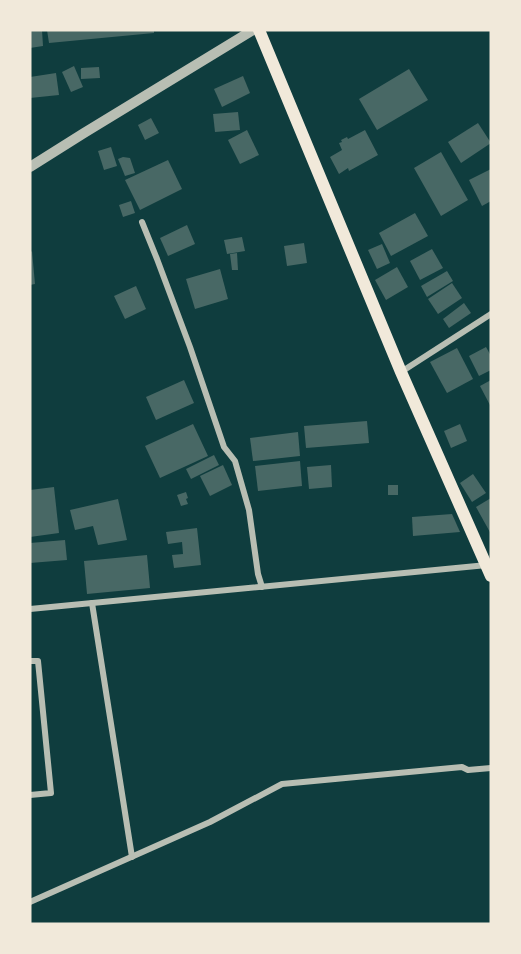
<svg xmlns="http://www.w3.org/2000/svg" width="521" height="954" viewBox="0 0 521 954" font-family="'Roboto Condensed',sans-serif">
<style>
.building{fill:#486865}
.lines{fill:none;stroke-linecap:round;stroke-linejoin:round}
.minor{stroke:#b8beb3;stroke-width:6}
.tertiary{stroke:#b8beb3;stroke-width:10}
.secondary{stroke:#f1e9da;stroke-width:12}
</style>
<rect width="100%" height="100%" fill="#0f3d3e"/>
<g class="building">
<polygon points="30,30 42,30 43,46 30,48"/>
<polygon points="47,30 154,30 154,33 49,43"/>
<polygon points="74,66 83,87 71,92 62,72"/>
<polygon points="99,67 100,78 81,79 81,68"/>
<polygon points="409,69 428,100 377,130 359,99"/>
<polygon points="56,73 59,95 30,98 30,77"/>
<polygon points="243,76 250,93 222,107 214,89"/>
<polygon points="238,112 240,130 215,132 213,114"/>
<polygon points="151,118 159,133 145,140 138,125"/>
<polygon points="478,123 491,143 461,163 448,142"/>
<polygon points="247,130 259,155 240,164 228,140"/>
<polygon points="365,130 378,155 349,171 348,168 339,174 330,157 342,150 339,143 342,142 341,140 347,137 348,139"/>
<polygon points="111,147 117,166 104,170 98,151"/>
<polygon points="441,152 468,200 441,216 414,168"/>
<polygon points="123,157 130,158 135,173 125,176 118,159"/>
<polygon points="168,160 182,189 140,210 125,180"/>
<polygon points="491,169 491,201 482,206 469,180"/>
<polygon points="131,201 135,213 123,217 119,205"/>
<polygon points="415,213 428,236 391,256 379,233"/>
<polygon points="187,225 195,244 168,256 160,238"/>
<polygon points="242,237 245,251 227,254 224,240"/>
<polygon points="304,243 307,263 287,266 284,246"/>
<polygon points="382,244 390,263 377,269 368,250"/>
<polygon points="432,249 443,268 420,280 410,261"/>
<polygon points="32,251 35,284 30,285 30,253"/>
<polygon points="237,253 238,270 232,270 230,254"/>
<polygon points="397,267 408,287 386,300 375,280"/>
<polygon points="220,269 228,299 195,309 186,279"/>
<polygon points="447,271 453,281 427,297 421,286"/>
<polygon points="452,283 462,298 438,314 428,299"/>
<polygon points="136,286 146,309 125,319 114,296"/>
<polygon points="464,303 471,313 449,328 443,319"/>
<polygon points="486,347 491,356 491,370 479,376 469,356"/>
<polygon points="457,348 473,379 447,393 430,362"/>
<polygon points="184,380 194,403 156,420 146,397"/>
<polygon points="491,380 491,407 480,386"/>
<polygon points="367,421 369,443 306,448 304,426"/>
<polygon points="193,424 208,456 160,478 145,446"/>
<polygon points="460,424 467,441 451,448 444,431"/>
<polygon points="298,432 300,456 253,461 250,438"/>
<polygon points="214,455 219,465 191,479 186,469"/>
<polygon points="300,461 302,486 258,491 255,466"/>
<polygon points="223,465 232,485 210,496 200,476"/>
<polygon points="331,465 332,487 309,489 307,467"/>
<polygon points="473,474 486,493 472,502 460,483"/>
<rect x="388" y="485" width="10" height="10"/>
<polygon points="54,487 59,533 30,537 30,490"/>
<polygon points="186,492 188,498 186,499 188,504 181,506 177,495"/>
<polygon points="491,498 491,534 476,507"/>
<polygon points="118,499 127,540 98,545 93,526 75,530 70,510"/>
<polygon points="452,514 460,532 413,536 412,517"/>
<polygon points="197,528 201,565 174,568 172,555 183,554 182,542 168,544 166,532"/>
<polygon points="65,540 67,560 30,563 30,543"/>
<polygon points="147,555 150,588 87,594 84,561"/>
</g>
<g class="lines">
<g class="minor">
<polyline points="142,222 157,259 190,347 224,447 235,461 249,510 258,574 262,587"/>
<polyline points="401,372 491,314"/>
<polyline points="92,603 132,857"/>
<polyline points="30,609 487,565"/>
<polyline points="30,661 38,661 51,793 30,795"/>
<polyline points="30,902 210,822 282,784 462,767 468,770 491,768"/>
</g>
<polyline class="tertiary" points="30,167 84,133 253,30"/>
<polyline class="secondary" points="259,30 401,372 491,576"/>
</g>
<rect width="521" height="954" fill="none" stroke="#f1e9da" stroke-width="63"/>
</svg>
